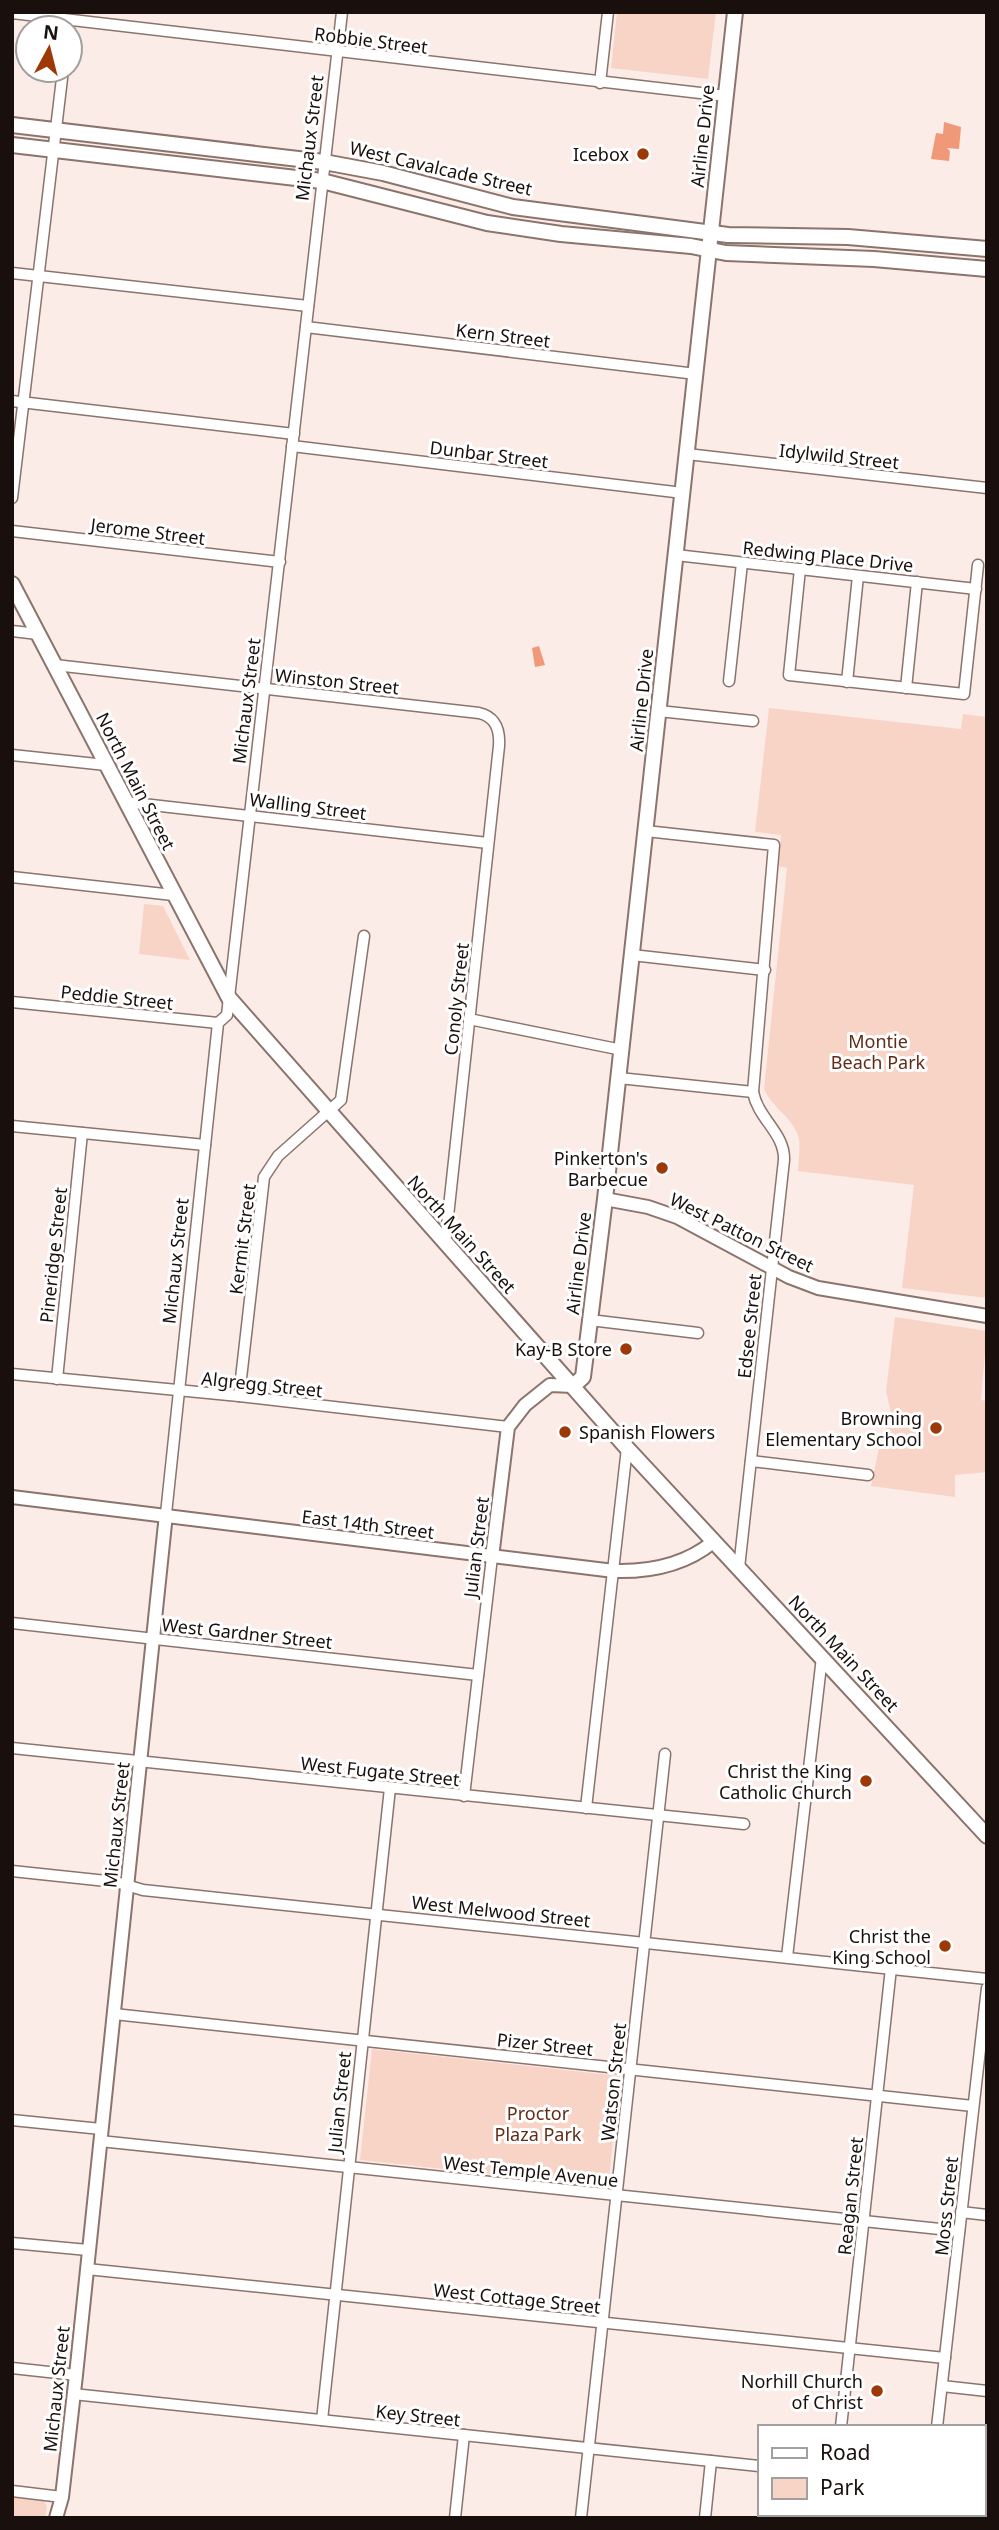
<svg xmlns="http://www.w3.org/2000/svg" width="999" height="2530" viewBox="0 0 999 2530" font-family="'Noto Sans',sans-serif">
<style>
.green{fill:#f8d4c7}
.water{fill:#f09877}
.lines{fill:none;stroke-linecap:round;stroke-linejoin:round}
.minor-casing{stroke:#8b746c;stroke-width:13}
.tertiary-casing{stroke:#8b746c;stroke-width:16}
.secondary-casing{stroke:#8b746c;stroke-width:18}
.minor{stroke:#fff;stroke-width:10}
.tertiary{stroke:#fff;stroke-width:12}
.secondary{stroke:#fff;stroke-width:14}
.poi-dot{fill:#9d3906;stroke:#fff;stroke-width:2.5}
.labels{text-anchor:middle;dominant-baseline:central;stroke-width:6;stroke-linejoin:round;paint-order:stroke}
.street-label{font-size:18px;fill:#19100d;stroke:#fff}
.poi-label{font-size:18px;fill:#19100d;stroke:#fff;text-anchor:end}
.park-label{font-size:18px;fill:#632b15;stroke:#fff}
</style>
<rect width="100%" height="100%" fill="#fcece7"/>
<g class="green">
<polygon points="617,12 716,12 708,79 611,68"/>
<path d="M 769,708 L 961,729 L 963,714 L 987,717 L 987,1298 L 902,1288 L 914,1185 L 798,1171 C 798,1160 802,1143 797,1133 C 790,1116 772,1107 764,1089 L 787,868 L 778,866 L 781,835 L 755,832 Z"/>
<polygon points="144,904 163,906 190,960 139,954"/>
<polygon points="895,1317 987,1331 981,1400 987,1401 987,1472 955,1475 955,1497 871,1486 880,1443 891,1413 886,1391"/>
<polygon points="372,2049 620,2076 608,2187 360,2160"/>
<polygon points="12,2495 43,2500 47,2507 45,2518 12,2518"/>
</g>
<g class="water">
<polygon points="944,122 961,127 959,149 947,148 950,151 949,161 931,159 936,133 943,134"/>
<polygon points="539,646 545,665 535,667 532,648"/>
</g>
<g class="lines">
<defs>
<g id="minor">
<polyline points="12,13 726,96"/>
<polyline points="600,83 608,12"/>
<polyline points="12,273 308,306"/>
<polyline points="306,327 696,374"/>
<polyline points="12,401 294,434"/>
<polyline points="292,446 683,493"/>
<polyline points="687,454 987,488"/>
<polyline points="12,498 63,70"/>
<polyline points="12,531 280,562"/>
<polyline points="676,555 976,589"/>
<polyline points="800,569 789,675 964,694 978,565"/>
<polyline points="12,631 38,634"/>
<path d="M 55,665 L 479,713 C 496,717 500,730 499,746 L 445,1244"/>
<polyline points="729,681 742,563"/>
<polyline points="847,682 858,576"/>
<polyline points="906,688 917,582"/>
<polyline points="659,711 753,721"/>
<polyline points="12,755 106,765"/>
<polyline points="125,802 488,843"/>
<path d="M 646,831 L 774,845 L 753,1092 C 758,1119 785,1133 784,1160 L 739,1568"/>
<polyline points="12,877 173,895"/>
<polyline points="632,955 765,970"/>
<polyline points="12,1002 218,1023"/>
<polyline points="469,1019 622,1050"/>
<polyline points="619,1078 753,1092"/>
<polyline points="12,1126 205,1145"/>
<polyline points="590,1320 698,1333"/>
<polyline points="12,1374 239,1396 508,1427"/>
<polyline points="57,1379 82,1133"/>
<polyline points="239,1396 264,1177 278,1156 341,1100 364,936"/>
<polyline points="751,1461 868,1475"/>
<polyline points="166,1514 218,1023 227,1015 342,12"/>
<polyline points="12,1623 478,1675"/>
<polyline points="12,1748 744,1824"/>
<polyline points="464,1796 492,1557"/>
<polyline points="586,1808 627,1448"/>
<polyline points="12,1871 116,1882 143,1890 987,1979"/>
<polyline points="787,1957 822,1657"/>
<polyline points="114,2014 973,2106"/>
<polyline points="12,2120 101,2129"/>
<polyline points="100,2141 959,2231"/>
<polyline points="961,2212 987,2215"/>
<polyline points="12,2243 88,2250"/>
<polyline points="87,2269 945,2358"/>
<polyline points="12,2368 76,2375"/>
<polyline points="942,2386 987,2391"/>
<polyline points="73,2394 759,2466"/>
<polyline points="322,2420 390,1788"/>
<polyline points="841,2427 891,1968"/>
<polyline points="937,2427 987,1988"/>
<polyline points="12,2491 62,2497"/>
<polyline points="455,2518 464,2435"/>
<polyline points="581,2518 665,1754"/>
<polyline points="705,2518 711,2461"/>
<polyline points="831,2518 831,2514"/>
<polyline points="956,2518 957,2514"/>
</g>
<g id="tertiary">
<polyline points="605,1199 648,1207 677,1217 789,1277 818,1288 987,1316"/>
<path d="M 12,1497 L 614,1571 C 650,1572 685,1565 713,1542"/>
<polyline points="492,1557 508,1427 525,1405 550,1385 573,1386"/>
<polyline points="56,2518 62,2497 76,2375 166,1514"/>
</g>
<g id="secondary">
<polyline points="12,125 324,162 383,173 513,207 728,235 848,237 987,249"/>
<polyline points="12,145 322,181 487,223 561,234 691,246 726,253 874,259 987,269"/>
<polyline points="12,584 229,998 627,1448 987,1836"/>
<polyline points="573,1386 583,1377 605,1199 735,12"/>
</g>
</defs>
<use href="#minor" class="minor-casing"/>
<use href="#tertiary" class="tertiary-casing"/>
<use href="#secondary" class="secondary-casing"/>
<use href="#minor" class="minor"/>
<use href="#tertiary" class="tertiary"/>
<use href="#secondary" class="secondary"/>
</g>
<g class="poi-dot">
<circle cx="643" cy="154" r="7"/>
<circle cx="662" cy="1168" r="7"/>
<circle cx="626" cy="1349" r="7"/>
<circle cx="936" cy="1428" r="7"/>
<circle cx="565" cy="1432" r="7"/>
<circle cx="866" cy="1781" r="7"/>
<circle cx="945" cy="1946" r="7"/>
<circle cx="877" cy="2391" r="7"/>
</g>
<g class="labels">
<g class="street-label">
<text transform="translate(371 40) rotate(7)">Robbie Street</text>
<text transform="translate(702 136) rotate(-84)">Airline Drive</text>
<text transform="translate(309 138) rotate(-83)">Michaux Street</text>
<text transform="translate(441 168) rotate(13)">West Cavalcade Street</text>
<text transform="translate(503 335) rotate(7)">Kern Street</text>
<text transform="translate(489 454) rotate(7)">Dunbar Street</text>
<text transform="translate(839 456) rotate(6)">Idylwild Street</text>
<text transform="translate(148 531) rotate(7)">Jerome Street</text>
<text transform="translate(828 556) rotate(6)">Redwing Place Drive</text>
<text transform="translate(337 681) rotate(6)">Winston Street</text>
<text transform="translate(641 700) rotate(-84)">Airline Drive</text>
<text transform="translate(246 701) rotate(-83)">Michaux Street</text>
<text transform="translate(136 781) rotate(63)">North Main Street</text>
<text transform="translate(308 806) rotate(7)">Walling Street</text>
<text transform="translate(117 997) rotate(6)">Peddie Street</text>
<text transform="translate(456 999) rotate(-84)">Conoly Street</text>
<text transform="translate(742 1232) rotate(26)">West Patton Street</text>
<text transform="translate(462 1234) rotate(48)">North Main Street</text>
<text transform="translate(242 1239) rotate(-83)">Kermit Street</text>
<text transform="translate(53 1255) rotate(-84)">Pineridge Street</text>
<text transform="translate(175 1261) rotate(-84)">Michaux Street</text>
<text transform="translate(578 1263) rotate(-83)">Airline Drive</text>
<text transform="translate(749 1326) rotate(-84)">Edsee Street</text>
<text transform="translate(262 1384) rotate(6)">Algregg Street</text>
<text transform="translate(368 1524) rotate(7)">East 14th Street</text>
<text transform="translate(476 1547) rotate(-83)">Julian Street</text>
<text transform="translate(247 1633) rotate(6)">West Gardner Street</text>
<text transform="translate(844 1653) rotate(47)">North Main Street</text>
<text transform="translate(380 1771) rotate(6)">West Fugate Street</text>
<text transform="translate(116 1825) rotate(-84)">Michaux Street</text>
<text transform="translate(501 1911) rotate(6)">West Melwood Street</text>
<text transform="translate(545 2044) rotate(6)">Pizer Street</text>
<text transform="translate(613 2082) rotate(-84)">Watson Street</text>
<text transform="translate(339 2102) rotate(-84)">Julian Street</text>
<text transform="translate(531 2171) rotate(6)">West Temple Avenue</text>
<text transform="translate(850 2196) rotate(-84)">Reagan Street</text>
<text transform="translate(946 2206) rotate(-84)">Moss Street</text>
<text transform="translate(517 2298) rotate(6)">West Cottage Street</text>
<text transform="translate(56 2389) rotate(-84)">Michaux Street</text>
<text transform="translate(418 2415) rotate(6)">Key Street</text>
</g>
<g class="poi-label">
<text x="629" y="154">Icebox</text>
<text x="648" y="1158">Pinkerton's<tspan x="648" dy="21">Barbecue</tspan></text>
<text x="612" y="1349">Kay-B Store</text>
<text x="922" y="1418">Browning<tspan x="922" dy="21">Elementary School</tspan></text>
<text x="579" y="1432" text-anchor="start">Spanish Flowers</text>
<text x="852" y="1771">Christ the King<tspan x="852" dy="21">Catholic Church</tspan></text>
<text x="931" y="1936">Christ the<tspan x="931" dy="21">King School</tspan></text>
<text x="863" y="2381">Norhill Church<tspan x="863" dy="21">of Christ</tspan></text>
</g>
<g class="park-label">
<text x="878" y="1041">Montie<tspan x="878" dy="21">Beach Park</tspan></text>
<text x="538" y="2113">Proctor<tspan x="538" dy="21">Plaza Park</tspan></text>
</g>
</g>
<rect width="999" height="2530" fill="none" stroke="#19100d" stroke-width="28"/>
<rect x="758" y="2425" width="228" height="91" fill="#ffffff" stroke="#a39f9e" stroke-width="2"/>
<rect x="772" y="2448" width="35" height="10" fill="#ffffff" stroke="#a39f9e" stroke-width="2"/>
<text x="820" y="2460" font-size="21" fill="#19100d">Road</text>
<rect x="772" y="2478" width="35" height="21" fill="#f8d4c7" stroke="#a39f9e" stroke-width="2"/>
<text x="820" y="2495" font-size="21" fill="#19100d">Park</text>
<g transform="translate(49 49) rotate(7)"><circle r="33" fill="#ffffff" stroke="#a39f9e" stroke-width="2"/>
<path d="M0-5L12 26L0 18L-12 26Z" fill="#9d3906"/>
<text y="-10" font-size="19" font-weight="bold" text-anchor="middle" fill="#19100d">N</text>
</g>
</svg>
